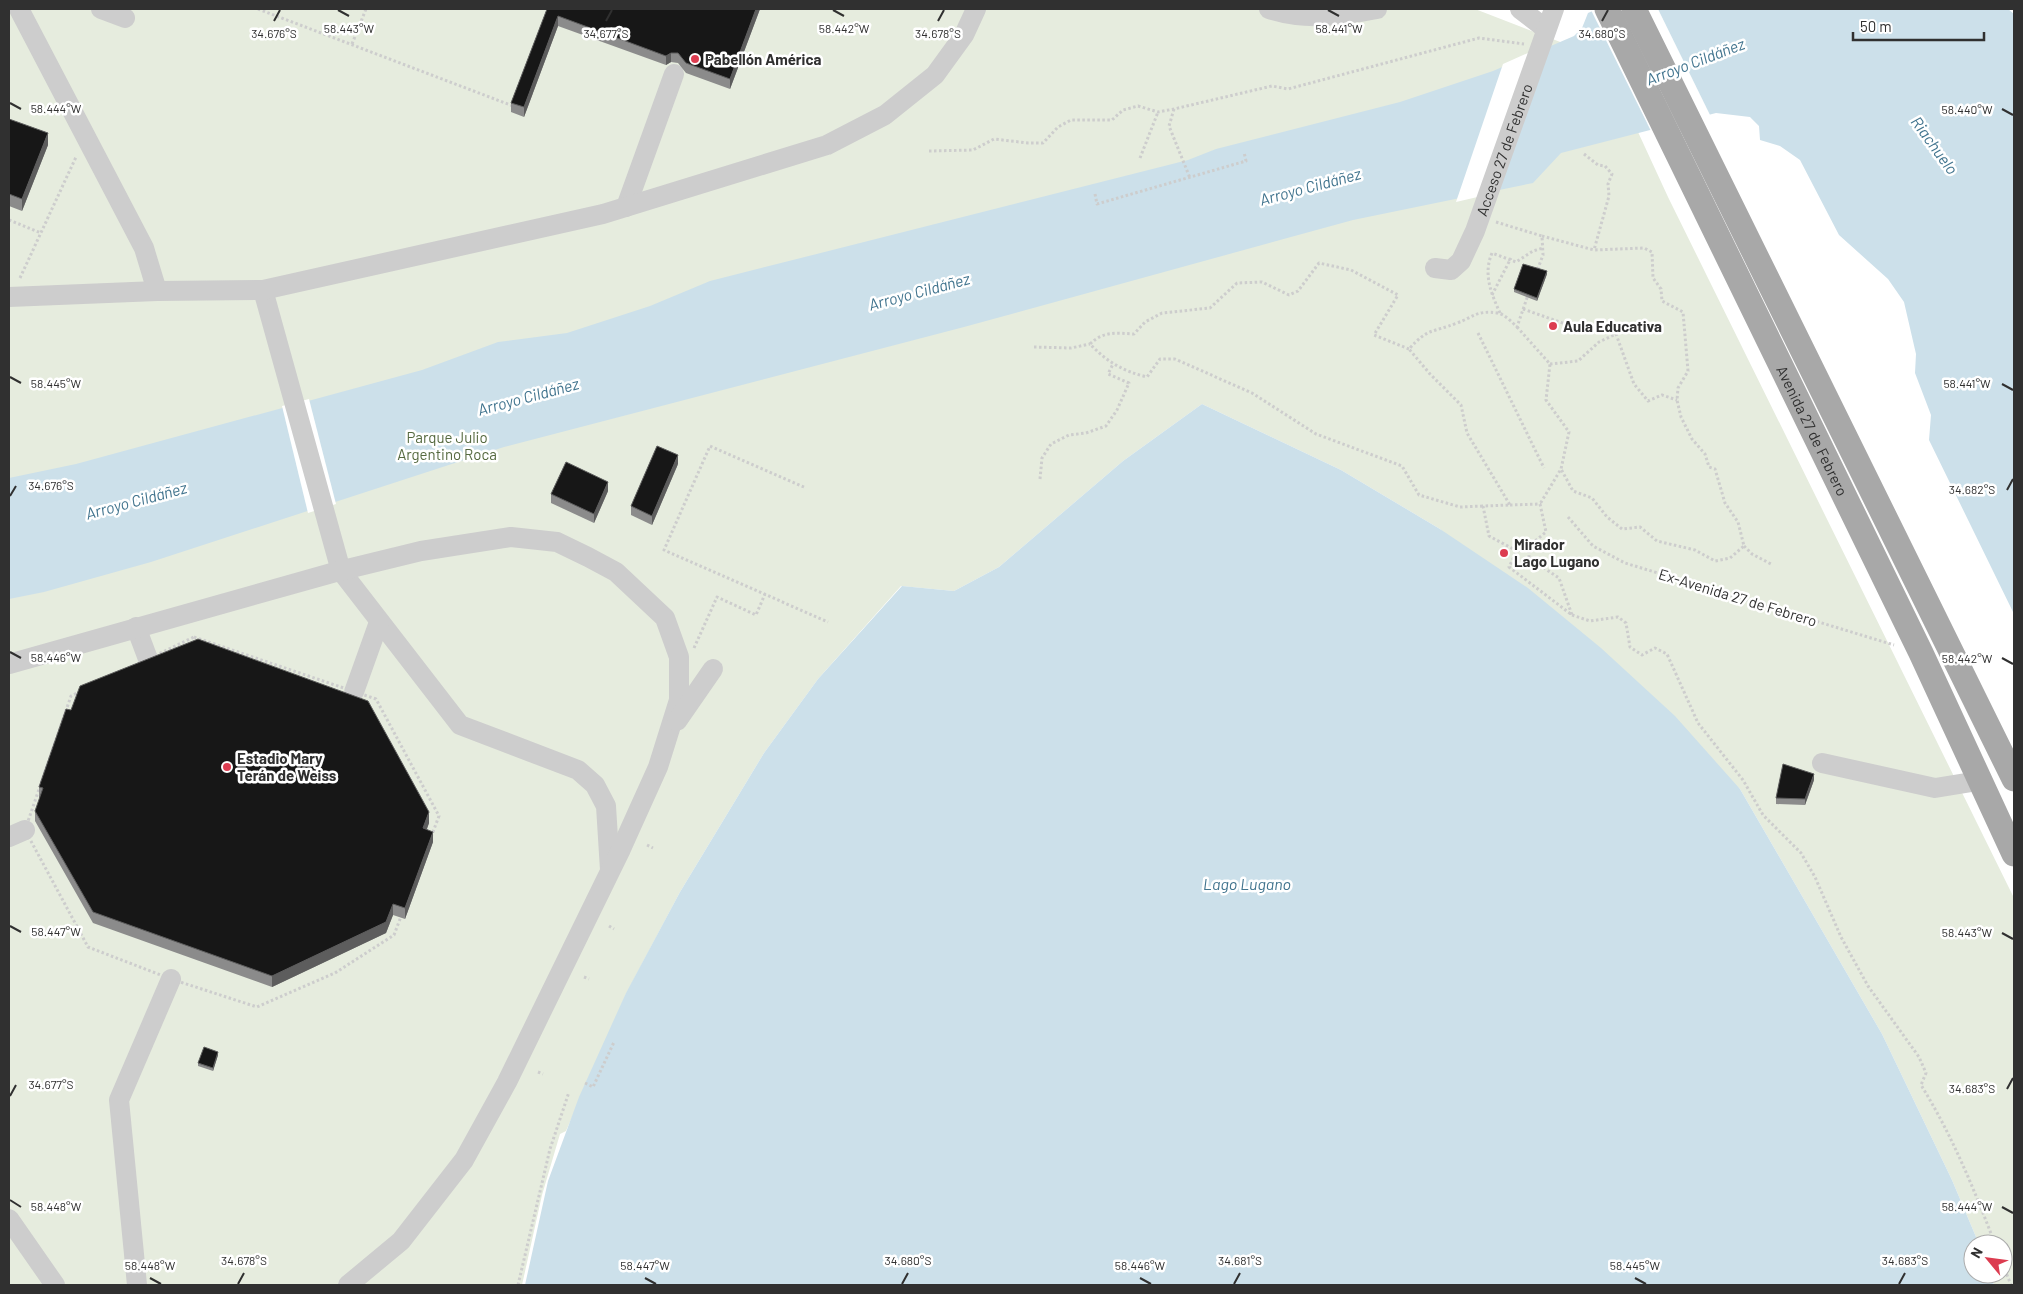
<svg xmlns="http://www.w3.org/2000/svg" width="2023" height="1294" viewBox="0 0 2023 1294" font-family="Barlow,sans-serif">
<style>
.green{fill:#e6ecde}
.water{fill:#cce0ea}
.pier{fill:#fff}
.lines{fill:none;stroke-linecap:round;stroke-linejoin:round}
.path{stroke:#cdcdcd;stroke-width:3;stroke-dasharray:2.5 2.5;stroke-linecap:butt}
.minor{stroke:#cdcdcd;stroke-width:20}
.major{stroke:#a8a8a8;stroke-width:25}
.wall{fill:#8b8b8b}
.shaded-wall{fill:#5d5d5d}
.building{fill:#171717;stroke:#5d5d5d}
.ticks{fill:none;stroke:#303030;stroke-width:2}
.poi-dot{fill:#dc3c50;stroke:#fff;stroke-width:2}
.labels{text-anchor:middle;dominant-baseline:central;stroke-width:5;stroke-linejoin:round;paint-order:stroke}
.poi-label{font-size:15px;font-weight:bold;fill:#303030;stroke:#fff;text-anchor:start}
.street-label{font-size:15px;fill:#303030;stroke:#fff}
.park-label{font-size:15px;fill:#55693f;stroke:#fff}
.water-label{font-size:16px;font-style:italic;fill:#41748e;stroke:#fff}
.ticks-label{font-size:12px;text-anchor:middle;fill:#303030;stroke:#fff;stroke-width:5;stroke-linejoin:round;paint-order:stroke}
</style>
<rect width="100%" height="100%" fill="#fff"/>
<polygon class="green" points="9,9 1475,9 1568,45 1638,132 1668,197 2014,898 2014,1285 1994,1285 1990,1274 2003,1274 2003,1244 1979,1244 1952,1180 1882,1034 1740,789 1440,529 1341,470 1202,404 1123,461 999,567 954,591 901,586 818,679 764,753 680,892 626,994 566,1131 560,1134 542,1195 522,1285 9,1285"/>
<g class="water">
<polygon points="1597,9 2008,9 2014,14 2014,614 1929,440 1931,415 1915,373 1916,354 1904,302 1888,279 1839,235 1800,160 1780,146 1760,140 1759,126 1750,117 1716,113 1561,153 1533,183 1353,220 964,327 504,447 151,562 44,592 9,599 9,478 76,464 422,370 498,342 567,333 650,306 710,281 1188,160 1216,149 1400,102 1493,71 1574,36 1582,28 1588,13"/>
<polygon points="1202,404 1341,470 1440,529 1528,588 1601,648 1675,716 1740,789 1882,1034 1952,1180 1979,1244 1973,1244 1973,1274 1990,1274 1994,1285 525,1285 548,1181 579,1097 626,993 680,892 764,753 818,679 902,586 954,591 999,567 1123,461"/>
</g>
<g class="pier">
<polygon points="1593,9 1658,9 1711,117 1651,131 1591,10"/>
<polygon points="1546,45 1499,192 1456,202 1503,64"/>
<polygon points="309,399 336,504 308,513 282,406"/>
</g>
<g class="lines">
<g class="path">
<polyline points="258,9 513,106"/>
<polyline points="352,44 366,9"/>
<polyline points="1174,109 1169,126 1190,178"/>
<polyline points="929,151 973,150 994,139 1028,143 1043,143 1058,127 1071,120 1112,120 1123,110 1138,106 1158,112 1174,109 1272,86 1288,89 1479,38 1524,44"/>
<polyline points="1584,154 1598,165 1605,166 1612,174 1608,184 1609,196 1594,250"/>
<polyline points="1140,158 1158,112"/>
<polyline points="1095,194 1097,204 1246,161 1244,152"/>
<polyline points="9,220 41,233"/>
<polyline points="1496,222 1542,236 1543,255 1537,271"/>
<polyline points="1542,236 1594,250 1644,248 1652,252 1653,278 1661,289 1662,301 1683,312 1688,371 1678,388 1677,400 1681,417 1692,439 1705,454 1709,467 1715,469 1725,503 1738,522 1744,546 1730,558 1715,561 1695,550 1657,541 1640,527 1622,529 1607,517 1592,498 1573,491 1561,469"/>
<polyline points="20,278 76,157"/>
<polyline points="1492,295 1511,258"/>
<polyline points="1523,309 1571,326"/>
<path d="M 1500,313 C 1491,293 1483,274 1492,253 L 1516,262 L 1533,251 L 1543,248"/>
<polyline points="1517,327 1550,364 1546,400 1569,432 1561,469 1540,504"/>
<polyline points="1478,333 1544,468"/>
<polyline points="1034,347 1071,348 1090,344"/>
<path d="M 1409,349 L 1374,335 L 1398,295 L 1351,270 L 1319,263 L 1298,291 L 1289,295 L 1262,282 L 1237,283 L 1210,308 L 1162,313 L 1145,322 L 1134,334 C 1117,333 1103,331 1090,344 C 1107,362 1123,371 1147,377 L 1160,359 L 1175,359 L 1252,393 L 1316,434 L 1402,466 L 1419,495 L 1460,507 L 1483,506"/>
<polyline points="1550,364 1578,361 1599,342 1616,334 1634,384 1648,401 1662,395 1677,400"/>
<polyline points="1040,479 1042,458 1051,444 1069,435 1086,433 1106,426 1117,410 1129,383 1108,374 1113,364"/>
<polyline points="804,487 710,446 664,550 828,622"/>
<path d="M 1510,505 L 1540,504 L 1546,532 L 1529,546 L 1529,558 L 1559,578 L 1572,615 L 1509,567 L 1517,551 L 1489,536 L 1483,506 L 1510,505 L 1467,433 L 1461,405 L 1430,374 L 1409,349 C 1429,327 1432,333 1457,323 C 1474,317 1476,310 1498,313 C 1504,314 1512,322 1517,327 L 1528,295"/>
<polyline points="1568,517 1593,546 1625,563 1894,645"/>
<polyline points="1744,546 1752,554 1771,564"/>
<polyline points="1517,551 1529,546"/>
<path d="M 1572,615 L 1590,621 L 1618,617 L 1626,623 L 1630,647 L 1642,655 L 1655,648 L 1667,654 L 1698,723 L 1743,780 L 1763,815 L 1801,853 L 1815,877 L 1841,937 L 1868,986 L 1919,1057 L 1926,1073 L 1921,1085 C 1952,1135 1974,1189 1995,1244"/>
<polygon points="194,637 376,699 439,816 394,935 335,973 257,1007 171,979 88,947 25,830 71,696"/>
<polyline points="694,648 717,597 756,615 765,594"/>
<polyline points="647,845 653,848"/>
<polyline points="609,926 614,929"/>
<polyline points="584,977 589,979"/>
<polyline points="538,1072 543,1074"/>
<polyline points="585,1083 593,1087 614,1042"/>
<polyline points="2003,1265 2011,1285"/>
<polyline points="518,1285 550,1149 569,1092"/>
</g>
<g class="minor">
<polyline points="19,9 144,248 157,291"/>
<polyline points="101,9 125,18"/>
<path d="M 1269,9 C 1306,21 1340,16 1377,9"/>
<polyline points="1520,9 1546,29"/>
<polyline points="626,207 674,74"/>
<path id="s1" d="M 1435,268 L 1451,270 L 1461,261 L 1475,231 L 1554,9"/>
<polyline points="263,290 341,571 460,725 578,770 595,785 606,806 610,870"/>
<polyline points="9,297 157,291 263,290 603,214 827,145 885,115 935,75 964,35 976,9"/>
<polyline points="136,627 148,659"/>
<polyline points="9,664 339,571 421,551 511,537 557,542 588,557 616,572 665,618 679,657 679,700 658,767 621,849 507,1082 464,1160 401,1241 348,1285"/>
<polyline points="354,692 379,622"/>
<polyline points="677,721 713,669"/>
<polyline points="1822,763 1935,788 1978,781"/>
<polyline points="9,837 25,830"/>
<polyline points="9,1219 55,1285"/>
<polyline points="137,1285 119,1100 171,979"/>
</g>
<g class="major">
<path id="s2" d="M 1607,9 L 1921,653 L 2014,854"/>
<polyline points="1634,9 2014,779"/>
</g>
</g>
<g class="wall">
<polygon points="547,9 760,9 730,89 686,73 678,63 671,62 666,65 558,26 524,117 511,112 511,103"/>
<polygon points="9,119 48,145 22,211 9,206"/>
<polygon points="1547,274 1537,301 1514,292 1514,289"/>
<polygon points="678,464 652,525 631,515 631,506"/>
<polygon points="608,491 594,523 551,503 551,494"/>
<polygon points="1814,780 1805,805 1776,804 1776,798"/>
<polygon points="39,787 429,823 427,829 433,842 405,919 393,915 386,933 272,987 93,923 35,821 35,811 40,798 39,797"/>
<polygon points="218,1055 213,1071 198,1066 198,1063"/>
</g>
<g class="shaded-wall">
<polygon points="756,9 760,9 730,89 730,79"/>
<polygon points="558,16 558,26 524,117 524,107"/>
<polygon points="671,53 671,62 666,65 666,56"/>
<polygon points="48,133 48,145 22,211 22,199"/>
<polygon points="1547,271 1547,274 1537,301 1537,298"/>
<polygon points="678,455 678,464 652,525 652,516"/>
<polygon points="608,482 608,491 594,523 594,514"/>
<polygon points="1814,774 1814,780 1805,805 1805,799"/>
<polygon points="429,812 429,823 423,839 423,828"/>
<polygon points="433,832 433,842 405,919 405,908"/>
<polygon points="393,904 393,915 386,933 272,987 272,976"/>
<polygon points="218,1052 218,1055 213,1071 213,1068"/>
</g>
<g class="building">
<polygon points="547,9 756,9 730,79 686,63 678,53 671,53 666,56 558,16 524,107 511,103"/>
<polygon points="9,119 48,133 22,199 9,194"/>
<polygon points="1523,264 1547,271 1537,298 1514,289"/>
<polygon points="657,446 678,455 652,516 631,506"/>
<polygon points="566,462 608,482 594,514 551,494"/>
<polygon points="198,639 368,701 429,812 423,828 433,832 405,908 393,904 386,922 272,976 93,912 35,811 43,788 39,787 66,709 71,710 80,686"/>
<polygon points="1783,764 1814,774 1805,799 1776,798"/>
<polygon points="204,1047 218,1052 213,1068 198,1063"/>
</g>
<path class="ticks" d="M 338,10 L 349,16M 833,10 L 844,16M 1328,10 L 1339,16M 274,21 L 280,10M 606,21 L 612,10M 938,21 L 944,10M 1602,21 L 1608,10M 10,103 L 21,109M 2002,109 L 2013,115M 10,377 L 21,383M 2002,384 L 2013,390M 2007,490 L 2013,479M 10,496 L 16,486M 10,652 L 21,658M 2002,658 L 2013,664M 10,926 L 21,932M 2002,933 L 2013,939M 2007,1089 L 2013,1078M 10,1096 L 16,1085M 10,1200 L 21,1207M 2002,1207 L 2013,1213M 150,1278 L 161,1284M 645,1278 L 656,1284M 1140,1278 L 1151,1284M 1635,1278 L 1646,1284M 238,1284 L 244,1273M 902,1284 L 908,1273M 1234,1284 L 1240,1273M 1899,1284 L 1905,1273"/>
<g class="poi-dot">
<circle cx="695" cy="59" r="5"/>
<circle cx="1553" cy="326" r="5"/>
<circle cx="1504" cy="553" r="5"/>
<circle cx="227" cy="767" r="5"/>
</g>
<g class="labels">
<g class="poi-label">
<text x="705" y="59">Pabellón América</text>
<text x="1563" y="326">Aula Educativa</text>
<text x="1514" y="544">Mirador<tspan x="1514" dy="17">Lago Lugano</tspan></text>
<text x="237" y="758">Estadio Mary<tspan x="237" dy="17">Terán de Weiss</tspan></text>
</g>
<g class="street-label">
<text stroke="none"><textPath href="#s1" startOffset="149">Acceso 27 de Febrero</textPath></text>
<text stroke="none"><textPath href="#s2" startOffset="469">Avenida 27 de Febrero</textPath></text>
<text transform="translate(1738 597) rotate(17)">Ex-Avenida 27 de Febrero</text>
</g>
<g class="park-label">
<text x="447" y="437">Parque Julio<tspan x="447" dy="17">Argentino Roca</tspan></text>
</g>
<g class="water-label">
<text transform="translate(1695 61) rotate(-21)">Arroyo Cildáñez</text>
<text transform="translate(1935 145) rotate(54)">Riachuelo</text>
<text transform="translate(1310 186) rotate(-15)">Arroyo Cildáñez</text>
<text transform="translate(919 291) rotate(-15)">Arroyo Cildáñez</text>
<text transform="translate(528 396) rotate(-15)">Arroyo Cildáñez</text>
<text transform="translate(136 500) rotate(-15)">Arroyo Cildáñez</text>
<text x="1247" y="883">Lago Lugano</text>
</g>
</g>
<g class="ticks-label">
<text x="1339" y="33">58.441°W</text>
<text x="349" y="33">58.443°W</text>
<text x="844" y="33">58.442°W</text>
<text x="1602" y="38">34.680°S</text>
<text x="274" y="38">34.676°S</text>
<text x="606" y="38">34.677°S</text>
<text x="938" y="38">34.678°S</text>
<text x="56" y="113">58.444°W</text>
<text x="1967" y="114">58.440°W</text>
<text x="56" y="388">58.445°W</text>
<text x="1967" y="388">58.441°W</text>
<text x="51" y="490">34.676°S</text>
<text x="1972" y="494">34.682°S</text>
<text x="56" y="662">58.446°W</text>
<text x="1967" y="663">58.442°W</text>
<text x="56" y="936">58.447°W</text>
<text x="1967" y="937">58.443°W</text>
<text x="51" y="1089">34.677°S</text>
<text x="1972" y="1093">34.683°S</text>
<text x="56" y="1211">58.448°W</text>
<text x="1967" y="1211">58.444°W</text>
<text x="244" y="1265">34.678°S</text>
<text x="908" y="1265">34.680°S</text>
<text x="1240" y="1265">34.681°S</text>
<text x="1905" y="1265">34.683°S</text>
<text x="150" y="1270">58.448°W</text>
<text x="645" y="1270">58.447°W</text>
<text x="1140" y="1270">58.446°W</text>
<text x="1635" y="1270">58.445°W</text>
</g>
<rect width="2023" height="1294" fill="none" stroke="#303030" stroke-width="20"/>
<g transform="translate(1988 1259) rotate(299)"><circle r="24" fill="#ffffff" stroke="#acacac"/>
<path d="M0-4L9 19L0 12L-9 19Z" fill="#dc3c50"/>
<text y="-8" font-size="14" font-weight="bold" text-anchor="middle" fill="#303030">N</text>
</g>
<path d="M1853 32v8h131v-8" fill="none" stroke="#303030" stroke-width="2.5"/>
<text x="1860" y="32" font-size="15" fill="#303030" stroke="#ffffff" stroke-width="4" paint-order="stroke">50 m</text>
</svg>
